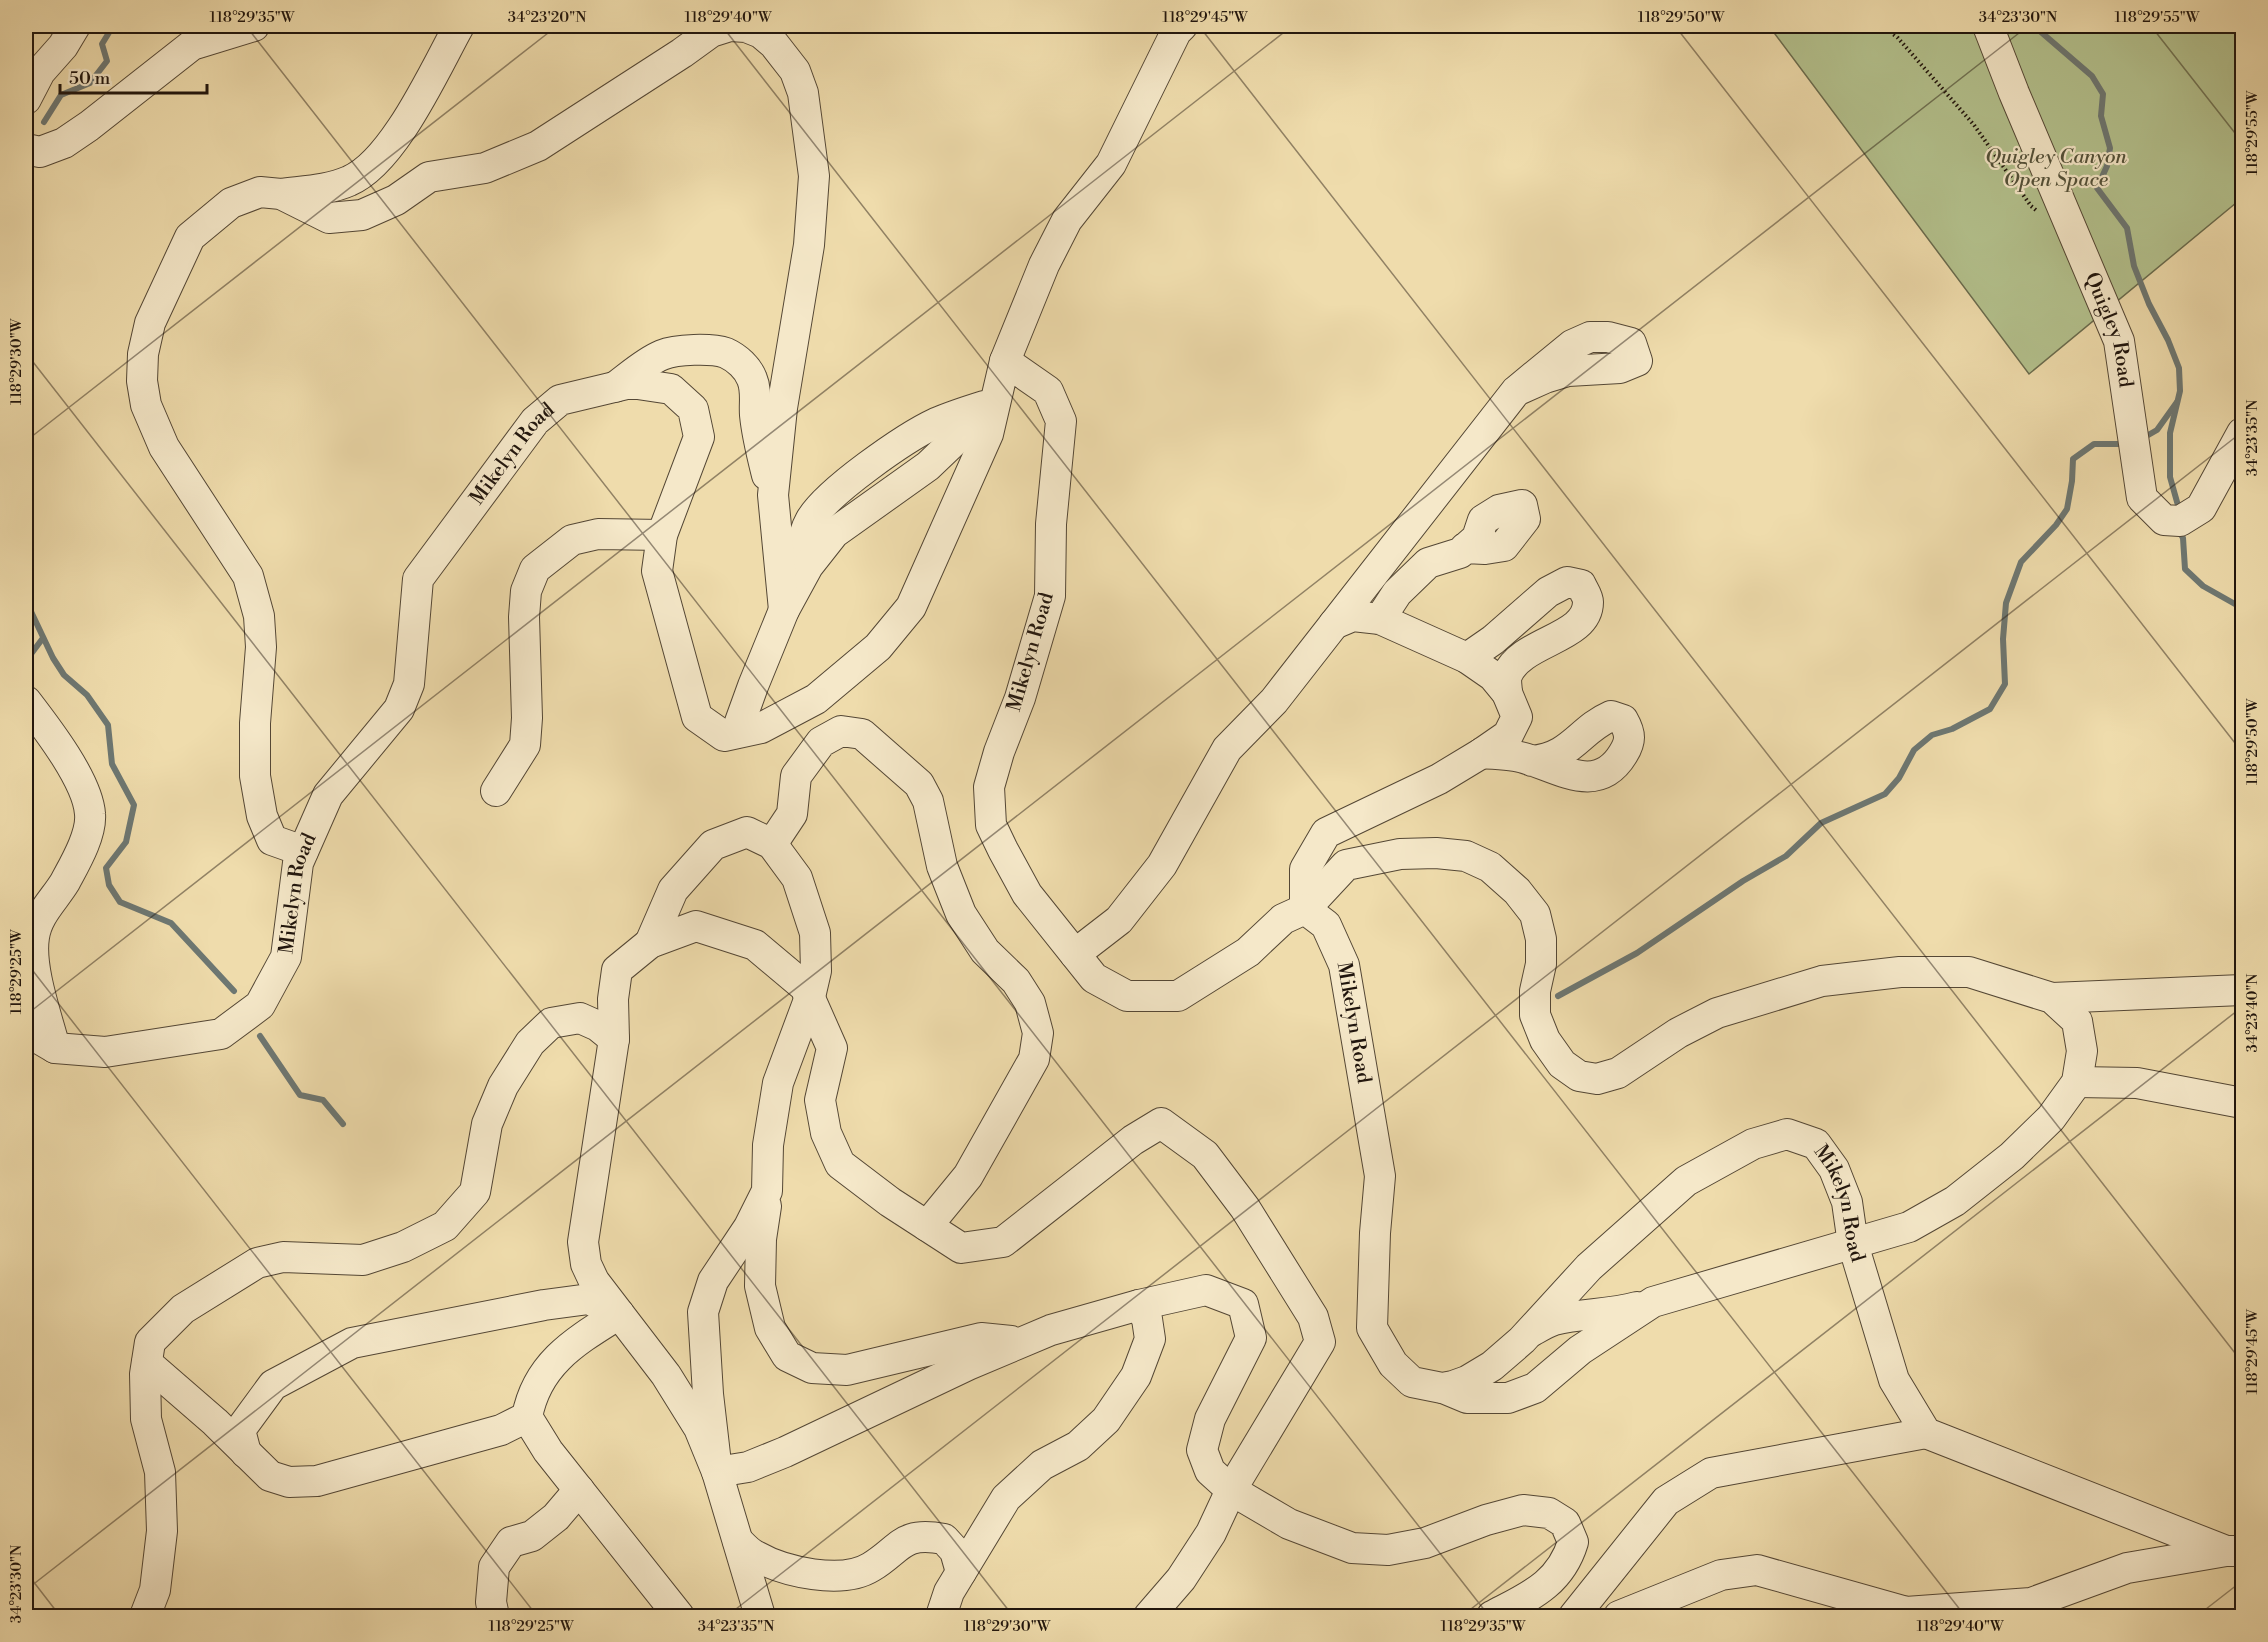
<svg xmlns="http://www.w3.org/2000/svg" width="2268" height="1642" viewBox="0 0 2268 1642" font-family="'Libre Bodoni',serif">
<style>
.green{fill:#b4c28e;stroke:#6a6c4e;stroke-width:1.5}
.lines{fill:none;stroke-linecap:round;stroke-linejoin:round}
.stream{stroke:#6d7772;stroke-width:6}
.minor-casing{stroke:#544735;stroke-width:32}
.path{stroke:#20150d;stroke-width:4;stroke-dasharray:1.5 3;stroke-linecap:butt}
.minor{stroke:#f5e8c9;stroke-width:30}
.ticks{fill:none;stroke:#20150d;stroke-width:1.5;stroke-opacity:0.45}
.labels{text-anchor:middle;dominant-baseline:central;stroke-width:4.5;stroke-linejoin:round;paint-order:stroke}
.park-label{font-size:20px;font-style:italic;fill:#54523a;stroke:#f5e8c9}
.street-label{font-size:20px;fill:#20150d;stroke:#f5e8c9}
.neatline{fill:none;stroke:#20150d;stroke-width:2}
.ticks-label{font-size:15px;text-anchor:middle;fill:#20150d}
</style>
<rect width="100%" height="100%" fill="#efdcac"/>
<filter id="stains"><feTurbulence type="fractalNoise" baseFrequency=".00333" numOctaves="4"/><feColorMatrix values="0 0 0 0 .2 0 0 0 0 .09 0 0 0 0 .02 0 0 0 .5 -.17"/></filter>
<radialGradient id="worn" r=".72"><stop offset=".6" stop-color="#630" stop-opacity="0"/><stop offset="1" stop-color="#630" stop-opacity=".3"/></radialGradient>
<polygon class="green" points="1769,26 2242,26 2242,198 2029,374"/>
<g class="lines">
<g class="stream">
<polyline points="2034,26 2092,76 2103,94 2101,116 2110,148 2107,166 2097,188 2127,228 2134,266 2149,304 2168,340 2179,368 2180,391 2170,433 2170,477 2179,509"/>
<polyline points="44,122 61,95 90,83 107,61 102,44 113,26"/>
<polyline points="2143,438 2157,430 2177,402"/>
<polyline points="2179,531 2183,538 2185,569 2203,586 2242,608"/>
<polyline points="26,601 53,658 64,675 87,695 108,725 112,764 134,805 126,842 106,868 109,885 120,902 171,923 234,991"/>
<polyline points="28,658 43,638"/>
<polyline points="1558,996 1637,953 1743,881 1786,856 1821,823 1885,794 1899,778 1914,750 1932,735 1952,729 1990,709 2005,684 2003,639 2006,603 2021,562 2056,525 2067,509 2072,481 2073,459 2094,444 2125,444"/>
<polyline points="260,1036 300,1095 323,1100 343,1124"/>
</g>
<defs>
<g id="minor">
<path id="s1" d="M 1988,26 L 2014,93 L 2119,341 L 2142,498 L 2164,520 L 2180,521 L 2201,508 L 2242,433"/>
<polyline points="26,99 40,72 63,46 75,26"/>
<polyline points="26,149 40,152 64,143 89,126 192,45 254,26"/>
<path d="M 281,194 C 302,191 329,190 349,181 C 394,162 435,69 459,26"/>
<polyline points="1005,361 1044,265 1067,220 1111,164 1176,32 1182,26"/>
<path d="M 615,387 C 630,376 645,362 662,355 C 676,349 712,348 726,353 C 737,358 748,368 752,379 C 757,391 754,403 755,415 C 757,436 762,455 767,475"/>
<path d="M 802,575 C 801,557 801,537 810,521 C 826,492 906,437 936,423 C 952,416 968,411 984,406"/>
<polyline points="1380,619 1397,593 1428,563 1460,553 1477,538 1483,520 1499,510 1522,505 1525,519 1504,546 1485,549 1465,548"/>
<path d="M 1467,658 L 1493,640 L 1548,592 L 1567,582 L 1581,585 C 1583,590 1588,596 1588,602 C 1588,639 1522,640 1507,675 C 1505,680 1507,688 1507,693"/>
<path d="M 26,701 C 46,727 88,781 90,814 C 92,835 74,865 65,882 C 54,900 37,915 34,937 C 29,968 47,1017 55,1048"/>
<polyline points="736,733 753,686 784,610 808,566 834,533 928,466 995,402"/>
<path d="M 1482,753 C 1493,754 1504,754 1515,756 C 1552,762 1595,800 1623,754 C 1631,741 1631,734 1623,720 L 1611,716 C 1579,730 1572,757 1532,761"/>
<polyline points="496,791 525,745 527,718 524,617 526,591 535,569 572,540 598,534 662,535"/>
<polyline points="772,844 792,814 796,776 821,742 841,731 862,734 919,784 928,801 942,866 961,914 985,951 1016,981 1030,1003 1038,1033 1034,1059 968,1176 927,1226"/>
<polyline points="303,851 272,840 262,816 255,776 255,723 261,647 259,616 248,576 164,447 146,405 142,381 143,354 150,323 190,237 231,203 260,192 281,194 329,218 362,215 396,200 429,177 485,168 538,146 682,53 711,32 730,26 746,27 761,33 774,44 795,71 803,93 814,176 809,245 782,408 773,495 784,610"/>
<polyline points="1305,909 1346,865 1400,854 1436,853 1466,856 1490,867 1517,891 1535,914 1541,939 1541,964 1535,991 1535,1015 1545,1040 1562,1064 1579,1076 1597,1079 1618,1073 1678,1033 1717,1013 1822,981 1900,972 1969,972 2052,998 2077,1021 2082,1051 2077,1082 2051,1118 2012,1156 1955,1201 1909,1227 1653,1302 1580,1350 1535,1388 1508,1398 1467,1398 1443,1388"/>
<polyline points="1305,909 1305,869 1326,833 1439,779 1482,753 1508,735 1517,717 1507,693 1493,676 1467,658 1380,619 1353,616 1334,624"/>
<path d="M 650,943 L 673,890 L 713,845 L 747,832 L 772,844 L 797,878 L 815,933 L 816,971 L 810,997 L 778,1083 L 768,1145 L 767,1191 L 749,1227 L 713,1281 L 703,1312 L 708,1394 L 717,1472 L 748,1467 L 785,1452 L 968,1365 L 1051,1330 L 1139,1305 L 1206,1290 L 1243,1304 L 1251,1338 L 1210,1419 L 1202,1450 L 1210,1471 L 1231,1490 L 1289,1524 L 1352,1548 L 1388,1550 L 1425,1543 L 1486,1520 L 1523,1510 L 1549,1513 L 1565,1523 L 1573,1542 C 1560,1585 1528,1597 1492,1616"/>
<polyline points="1075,954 1119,920 1162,865 1227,749 1274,701 1516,391 1572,345 1590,337 1608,337 1631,343 1637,361 1620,368 1568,371 1545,378 1516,391"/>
<polyline points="2052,998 2242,990"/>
<path id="s2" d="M 26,1031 L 55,1048 L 105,1052 L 221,1034 L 260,1005 L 286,957 L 298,863 L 328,795 L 399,709 L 409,684 L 418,579 L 535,421 L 560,400 L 631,383 L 671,389 L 693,409 L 699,437 L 662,535 L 657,571 L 697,717 L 724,736 L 761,728 L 816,699 L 878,647 L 911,607 L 988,434 L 1005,361 L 1048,391 L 1061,421 L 1051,524 L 1050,596 L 1020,698 L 999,752 L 989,787 L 991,825 L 1003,850 L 1027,894 L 1094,978 L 1127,996 L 1178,996 L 1248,952 L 1283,919 L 1305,909 L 1326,925 L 1344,965 L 1380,1176 L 1375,1233 L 1372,1328 L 1393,1364 L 1412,1382 L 1442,1388 L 1453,1386 L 1467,1381 L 1492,1366 L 1522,1340 L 1589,1267 L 1686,1181 L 1753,1144 L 1787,1134 L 1816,1144 L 1834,1169 L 1847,1202 L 1853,1244 L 1894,1380 L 1926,1433 L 2226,1551 L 2242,1551"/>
<polyline points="2077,1082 2137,1083 2242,1103"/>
<polyline points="766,1206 761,1239 760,1286 770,1328 787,1356 812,1368 847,1370 981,1338 1011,1341"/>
<path d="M 619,1314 C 576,1341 537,1363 527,1417 L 548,1451 L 679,1616"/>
<path d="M 1532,1331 C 1539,1327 1547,1322 1554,1320 C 1581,1313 1610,1315 1637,1307"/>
<polyline points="147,1363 215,1422 270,1476 289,1482 317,1481 501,1430 527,1417"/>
<polyline points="246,1453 240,1430 273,1385 352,1343 544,1305 589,1299 619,1314"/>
<path d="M 738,1541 C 743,1546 749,1553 756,1556 C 784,1572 842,1585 871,1567 C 902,1548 901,1531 944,1539 L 955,1551 L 961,1572"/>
<polyline points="145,1616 155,1590 162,1531 160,1472 146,1419 145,1374 150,1342 183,1309 257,1263 283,1257 363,1260 403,1247 445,1226 475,1192 487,1124 503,1086 530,1043 551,1023 580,1018 598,1026 614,1039"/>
<polyline points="494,1616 491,1602 494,1567 511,1542 532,1536 556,1517 579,1490"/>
<polyline points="760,1616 717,1472 699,1428 666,1375 594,1281 586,1264 583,1242 614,1039 613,999 617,970 650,943 696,926 755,945 805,987 832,1048 820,1100 826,1133 840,1164 890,1202 961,1248 1003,1242 1133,1140 1161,1123 1205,1155 1245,1208 1313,1317 1320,1342 1231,1490 1211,1533 1181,1579 1149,1616"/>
<polyline points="941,1616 949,1592 1006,1498 1042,1465 1078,1446 1106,1420 1136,1376 1150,1339 1147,1319 1139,1305"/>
<polyline points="1574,1616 1666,1501 1711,1473 1926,1433"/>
<polyline points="1619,1616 1721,1575 1757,1570 1906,1612 2031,1603 2127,1568 2226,1551"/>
</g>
</defs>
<use href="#minor" class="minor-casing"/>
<polyline class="path" points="1883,26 1898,38 1974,125 2031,206 2037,211"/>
<use href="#minor" class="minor"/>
</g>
<path class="ticks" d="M 246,26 L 1489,1616M 722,26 L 1965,1616M 1199,26 L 2242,1362M 1675,26 L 2242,752M 2151,26 L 2242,142M 26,353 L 1013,1616M 26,441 L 557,26M 26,962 L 537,1616M 26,1015 L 1292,26M 26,1572 L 60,1616M 26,1590 L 2028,26M 727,1616 L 2242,432M 1462,1616 L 2242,1007M 2197,1616 L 2242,1581"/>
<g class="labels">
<g class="park-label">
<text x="2056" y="157">Quigley Canyon<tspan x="2056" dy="23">Open Space</tspan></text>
</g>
<g class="street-label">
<text stroke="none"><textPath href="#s1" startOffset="328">Quigley Road</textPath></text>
<text stroke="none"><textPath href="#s2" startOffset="874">Mikelyn Road</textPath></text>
<text transform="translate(1031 652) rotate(-74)">Mikelyn Road</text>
<text stroke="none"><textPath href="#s2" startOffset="369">Mikelyn Road</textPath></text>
<text stroke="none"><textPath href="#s2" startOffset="2998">Mikelyn Road</textPath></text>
<text stroke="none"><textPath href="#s2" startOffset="3936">Mikelyn Road</textPath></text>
</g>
</g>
<rect width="2268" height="1642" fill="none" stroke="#efdcac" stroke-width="66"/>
<path d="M60 84v9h147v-9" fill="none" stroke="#20150d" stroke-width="3"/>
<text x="69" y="84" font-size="18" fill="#20150d" stroke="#f5e8c9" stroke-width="4.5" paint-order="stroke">50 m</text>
<rect x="33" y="33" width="2202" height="1576" class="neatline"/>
<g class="ticks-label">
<text x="252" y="22">118°29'35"W</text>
<text x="547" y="22">34°23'20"N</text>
<text x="728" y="22">118°29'40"W</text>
<text x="1205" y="22">118°29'45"W</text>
<text x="1681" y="22">118°29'50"W</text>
<text x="2018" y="22">34°23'30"N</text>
<text x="2157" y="22">118°29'55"W</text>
<text transform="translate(2252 133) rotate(-90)" y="5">118°29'55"W</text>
<text transform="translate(16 362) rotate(-90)" y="5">118°29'30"W</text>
<text transform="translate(2252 438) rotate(-90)" y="5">34°23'35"N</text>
<text transform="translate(2252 742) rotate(-90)" y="5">118°29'50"W</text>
<text transform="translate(16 972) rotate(-90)" y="5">118°29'25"W</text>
<text transform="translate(2252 1013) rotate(-90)" y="5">34°23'40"N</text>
<text transform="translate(2252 1352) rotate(-90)" y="5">118°29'45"W</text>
<text transform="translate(16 1584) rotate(-90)" y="5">34°23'30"N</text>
<text x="531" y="1631">118°29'25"W</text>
<text x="736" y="1631">34°23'35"N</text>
<text x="1007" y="1631">118°29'30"W</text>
<text x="1483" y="1631">118°29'35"W</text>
<text x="1960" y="1631">118°29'40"W</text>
</g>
<rect width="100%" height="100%" filter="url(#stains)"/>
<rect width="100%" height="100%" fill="url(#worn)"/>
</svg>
